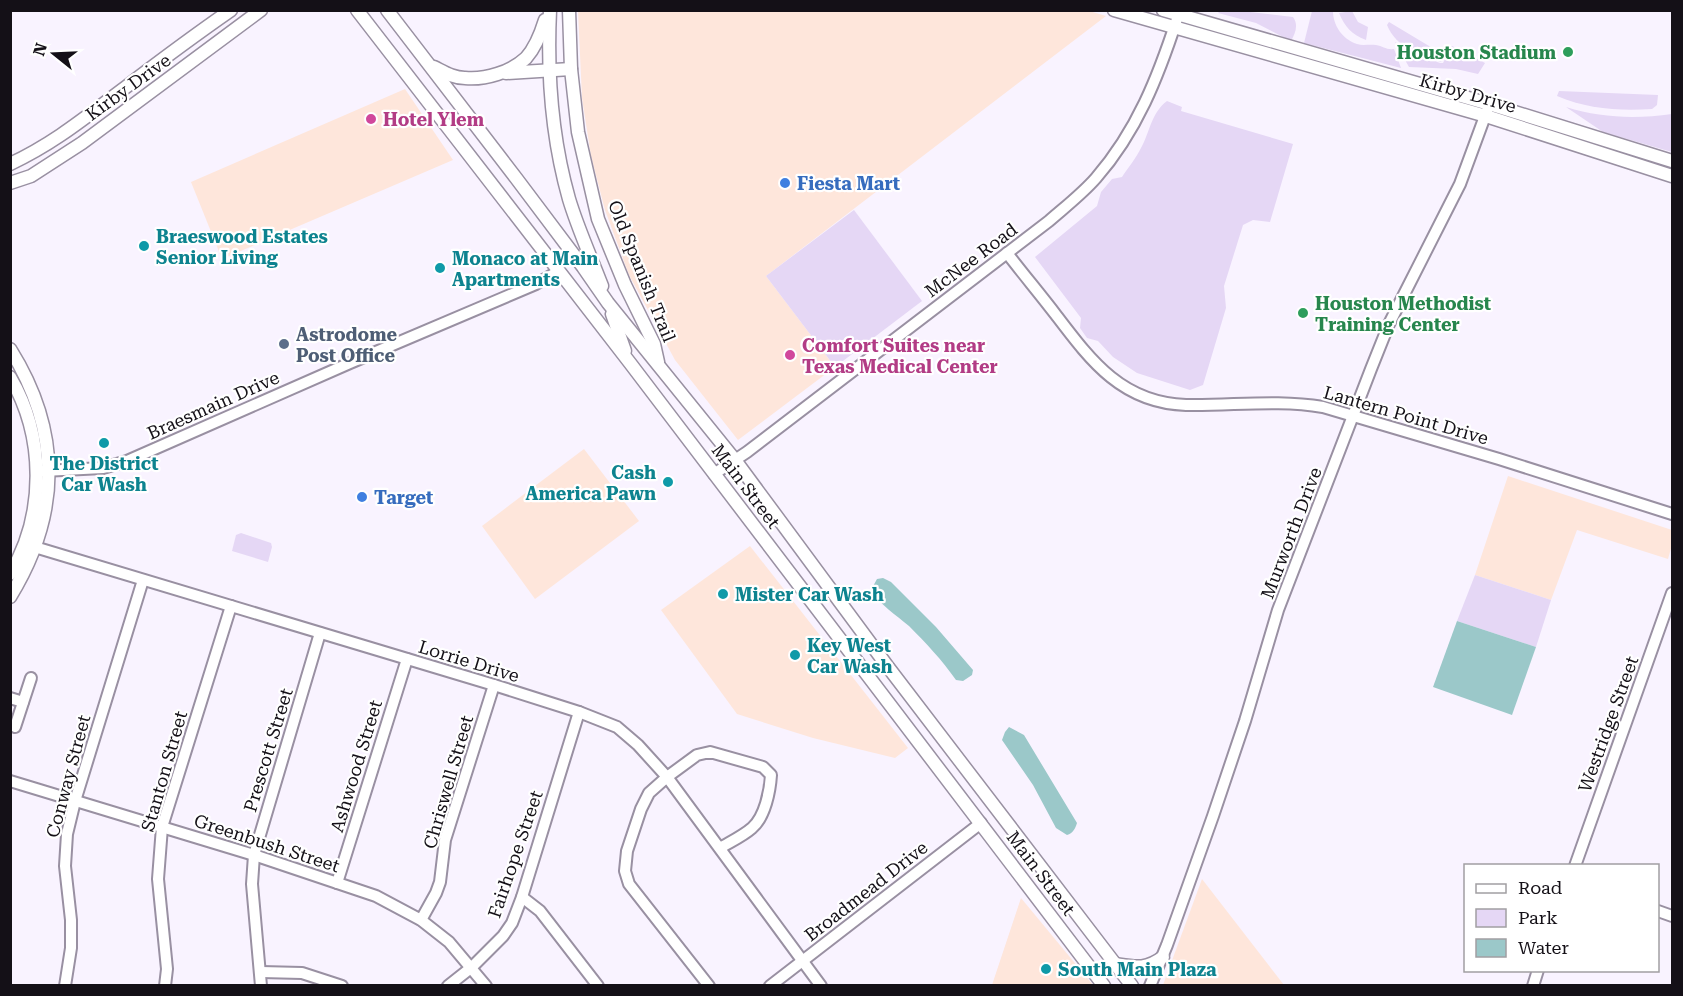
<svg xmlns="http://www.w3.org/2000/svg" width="1683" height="996" viewBox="0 0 1683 996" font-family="'Roboto Serif',serif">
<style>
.commercial{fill:#fee6db}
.green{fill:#e5d7f5}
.water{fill:#9bc8c9}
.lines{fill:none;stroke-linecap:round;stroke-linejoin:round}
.minor-casing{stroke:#9990a2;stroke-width:14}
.major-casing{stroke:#9990a2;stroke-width:15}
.minor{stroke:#fff;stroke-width:10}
.major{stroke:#fff;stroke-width:12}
.leisure-dot{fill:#2e9e5b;stroke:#fff;stroke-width:2}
.hotel-dot{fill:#d1479c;stroke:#fff;stroke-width:2}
.shop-dot{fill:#3f7fe0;stroke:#fff;stroke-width:2}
.culture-dot{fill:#0f9aa8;stroke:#fff;stroke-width:2}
.service-dot{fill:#5c6f8a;stroke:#fff;stroke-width:2}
.labels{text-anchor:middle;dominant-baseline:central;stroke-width:4.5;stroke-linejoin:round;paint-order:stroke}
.leisure-label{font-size:18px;font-weight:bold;fill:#27864d;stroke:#fff;text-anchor:end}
.street-label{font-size:18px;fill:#141017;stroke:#fff}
.hotel-label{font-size:18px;font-weight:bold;fill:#b23c85;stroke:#fff;text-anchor:start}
.shop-label{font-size:18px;font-weight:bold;fill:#366cbe;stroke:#fff;text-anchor:start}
.culture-label{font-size:18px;font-weight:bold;fill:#0d838f;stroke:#fff;text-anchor:start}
.service-label{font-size:18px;font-weight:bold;fill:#4e5e75;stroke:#fff;text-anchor:start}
</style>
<rect width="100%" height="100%" fill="#f9f3ff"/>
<g class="commercial">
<polygon points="1086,10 1106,16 766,276 835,367 738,440 675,360 629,275 605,210 591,156 582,98 578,11"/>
<polygon points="405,89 453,160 222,259 191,182"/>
<polygon points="584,449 639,521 535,599 482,526"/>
<polygon points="1508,476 1672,530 1672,545 1668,559 1577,530 1551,600 1475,575"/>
<polygon points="750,546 908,748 895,758 813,738 737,714 661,610"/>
<polygon points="1202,879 1284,985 1163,985"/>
<polygon points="1021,898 1093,985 992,985"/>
</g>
<g class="green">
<path d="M 1233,10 L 1293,17 C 1299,25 1295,34 1291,41 L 1256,23 L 1218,13 L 1220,11 Z"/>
<path d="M 1312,11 L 1333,11 C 1333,25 1342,39 1357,44 C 1363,46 1369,44 1376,45 C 1383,46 1386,50 1394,49 L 1401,68 L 1304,43 Z"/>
<path d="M 1352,11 L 1358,22 L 1368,27 L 1366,40 C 1351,34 1345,27 1339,13 Z"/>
<path d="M 1389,22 L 1444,55 L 1441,62 C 1419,56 1396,47 1387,25 Z"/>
<polygon points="1395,42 1418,55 1440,63 1443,63 1452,46 1485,63 1478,74 1456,69 1409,67"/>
<path d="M 1559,91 L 1658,95 L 1657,105 L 1652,109 C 1619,111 1587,109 1557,96 Z"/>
<path d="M 1167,101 L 1182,107 L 1181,111 L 1293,144 L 1270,222 L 1253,220 L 1243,225 L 1224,286 L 1226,308 L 1203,385 L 1190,390 L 1137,373 L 1113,357 L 1098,341 L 1087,338 L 1080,328 L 1081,318 L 1035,257 L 1097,206 L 1101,192 L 1112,179 L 1122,177 C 1128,168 1136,158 1141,148 C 1150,132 1151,113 1167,101 Z"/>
<path d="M 1566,107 C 1601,118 1636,119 1672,114 L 1672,152 L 1603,132 Z"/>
<polygon points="854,210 922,301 835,367 766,276"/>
<polygon points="241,533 271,543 272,547 268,562 232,551 236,535"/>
<polygon points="1475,575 1551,600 1536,647 1457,621"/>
</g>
<g class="water">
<path d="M 883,578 L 891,582 L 936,627 L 973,670 L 972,675 L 963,681 L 956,680 C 942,660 926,643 909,626 C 896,615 880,605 871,590 L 877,579 Z"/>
<polygon points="1457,621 1536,647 1512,715 1433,687"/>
<path d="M 1009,727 L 1024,735 L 1077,823 C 1075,829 1073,833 1067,835 L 1056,828 L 1033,785 L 1002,740 L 1005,732 Z"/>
</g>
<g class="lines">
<defs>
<g id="minor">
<path d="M 1007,253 C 1023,274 1040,294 1056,315 C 1091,361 1122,403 1186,405 C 1232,406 1277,399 1323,407 L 1499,459 L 1672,514"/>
<polyline points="43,471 103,468 127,461 350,363 536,284 559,271"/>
<path d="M 714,474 L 747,452 L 1049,221 C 1065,207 1082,194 1096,178 C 1137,131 1158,77 1177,19"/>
<polyline points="28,545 494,685 579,712 617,727 638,745 667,777 821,986"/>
<polyline points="10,698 23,702"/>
<polyline points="15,727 31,678"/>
<polyline points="10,781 254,855 376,896 421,920 449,942 486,986"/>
<polyline points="1575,866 1672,593"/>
<polyline points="337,883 407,659"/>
<polyline points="522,897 540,911 598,986"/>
<polyline points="1658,911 1672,916"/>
<polyline points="421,920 436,893 440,882 445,840 494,685"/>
<polyline points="261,972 302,973 342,986"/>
<polyline points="65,986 71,948 71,920 65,866 67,834 75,801 143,580"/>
<polyline points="165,986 167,969 158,879 162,827 231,606"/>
<polyline points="261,986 252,884 254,855 320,633"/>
<polyline points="448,986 472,967 503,936 512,923 522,897 579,712"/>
<path d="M 709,986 L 629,884 L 625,871 L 627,851 L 641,809 L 649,793 L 667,777 L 697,755 L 710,752 L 763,767 L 771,775 C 770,791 765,817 752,828 C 743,836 730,842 720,848"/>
<polyline points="770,986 981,823"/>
<polyline points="1150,986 1167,945 1213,816 1245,721 1278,610 1371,369 1389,324 1460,184 1488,108"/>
<polyline points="1533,986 1538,970"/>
</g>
<g id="major">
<polyline points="357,10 630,363 1104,986"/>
<polyline points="387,10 516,178 583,267 608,303 735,460 888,667 1132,986"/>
<path d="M 550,10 C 547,73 552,139 569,199 C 578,229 591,257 602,286"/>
<polyline points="569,10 571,69 578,132 598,219 625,285 654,344 658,362"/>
<polyline points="1114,10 1486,116 1672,176"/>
<polyline points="1163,10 1489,104 1672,161"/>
<path d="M 434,67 C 444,72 453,78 465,78 C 485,80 511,72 526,58 C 535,48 541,33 545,20"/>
<polyline points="506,73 571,69"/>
<path d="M 10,164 C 55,143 87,116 126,87 C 160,61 195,35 231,10"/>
<polyline points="10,183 31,176 82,143 261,10"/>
<polyline points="612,314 625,351"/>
<path d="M 10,349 C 62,432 61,514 10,597"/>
<path d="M 10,377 C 45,436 46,514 10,574"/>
<path d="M 1115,964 C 1135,967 1146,970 1163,957"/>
</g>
</defs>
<use href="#minor" class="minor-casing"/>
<use href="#major" class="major-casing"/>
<use href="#minor" class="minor"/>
<use href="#major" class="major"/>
</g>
<g class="leisure-dot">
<circle cx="1568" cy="52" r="6"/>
<circle cx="1303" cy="313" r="6"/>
</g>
<g class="hotel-dot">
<circle cx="371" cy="119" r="6"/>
<circle cx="790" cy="355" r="6"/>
</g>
<g class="shop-dot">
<circle cx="785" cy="183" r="6"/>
<circle cx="362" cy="497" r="6"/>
</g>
<g class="culture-dot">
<circle cx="144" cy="246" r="6"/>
<circle cx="440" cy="268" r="6"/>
<circle cx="104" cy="443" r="6"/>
<circle cx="668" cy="482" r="6"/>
<circle cx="723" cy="594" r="6"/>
<circle cx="795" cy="655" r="6"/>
<circle cx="1046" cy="969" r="6"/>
</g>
<circle class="service-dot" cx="284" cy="344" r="6"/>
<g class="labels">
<g class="leisure-label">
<text x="1556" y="52">Houston Stadium</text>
<text x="1315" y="303" text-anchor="start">Houston Methodist<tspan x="1315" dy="21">Training Center</tspan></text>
</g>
<g class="street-label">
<text transform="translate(128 87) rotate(-36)">Kirby Drive</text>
<text transform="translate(1468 93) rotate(16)">Kirby Drive</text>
<text transform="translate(971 260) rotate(-37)">McNee Road</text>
<text transform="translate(642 271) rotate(68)">Old Spanish Trail</text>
<text transform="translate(213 405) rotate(-24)">Braesmain Drive</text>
<text transform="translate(1406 415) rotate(16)">Lantern Point Drive</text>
<text transform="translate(746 486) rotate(53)">Main Street</text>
<text transform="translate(1291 533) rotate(-69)">Murworth Drive</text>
<text transform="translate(469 661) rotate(17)">Lorrie Drive</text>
<text transform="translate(1608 724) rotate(-70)">Westridge Street</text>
<text transform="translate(268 750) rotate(-73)">Prescott Street</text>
<text transform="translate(356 766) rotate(-73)">Ashwood Street</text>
<text transform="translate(164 771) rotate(-74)">Stanton Street</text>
<text transform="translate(68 776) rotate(-75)">Conway Street</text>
<text transform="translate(448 782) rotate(-74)">Chriswell Street</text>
<text transform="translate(267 843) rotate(18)">Greenbush Street</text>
<text transform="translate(515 854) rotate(-71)">Fairhope Street</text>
<text transform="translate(1041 873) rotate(53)">Main Street</text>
<text transform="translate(866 891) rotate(-38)">Broadmead Drive</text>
</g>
<g class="hotel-label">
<text x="383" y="119">Hotel Ylem</text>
<text x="802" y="345">Comfort Suites near<tspan x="802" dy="21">Texas Medical Center</tspan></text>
</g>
<g class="shop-label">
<text x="797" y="183">Fiesta Mart</text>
<text x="374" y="497">Target</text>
</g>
<g class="culture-label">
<text x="156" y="236">Braeswood Estates<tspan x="156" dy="21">Senior Living</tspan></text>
<text x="452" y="258">Monaco at Main<tspan x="452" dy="21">Apartments</tspan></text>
<text x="104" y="463" text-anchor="middle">The District<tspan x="104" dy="21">Car Wash</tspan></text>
<text x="656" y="472" text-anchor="end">Cash<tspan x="656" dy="21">America Pawn</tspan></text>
<text x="735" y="594">Mister Car Wash</text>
<text x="807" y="645">Key West<tspan x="807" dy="21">Car Wash</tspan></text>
<text x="1058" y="969">South Main Plaza</text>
</g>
<g class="service-label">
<text x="296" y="334">Astrodome<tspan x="296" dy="21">Post Office</tspan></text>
</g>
</g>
<rect width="1683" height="996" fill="none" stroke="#141017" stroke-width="24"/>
<rect x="1464" y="864" width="195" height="108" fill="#ffffff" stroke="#a19fa2" stroke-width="1.5"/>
<rect x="1476" y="884" width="30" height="9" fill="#ffffff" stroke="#a19fa2" stroke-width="1.5"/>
<text x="1518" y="894" font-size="18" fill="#141017">Road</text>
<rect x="1476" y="909" width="30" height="18" fill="#e5d7f5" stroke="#a19fa2" stroke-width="1.5"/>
<text x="1518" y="924" font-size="18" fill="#141017">Park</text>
<rect x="1476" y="939" width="30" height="18" fill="#9bc8c9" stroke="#a19fa2" stroke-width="1.5"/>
<text x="1518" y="954" font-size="18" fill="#141017">Water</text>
<g transform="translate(54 54) rotate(288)" stroke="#ffffff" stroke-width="4.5" paint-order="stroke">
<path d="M0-4.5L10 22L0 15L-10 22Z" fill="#141017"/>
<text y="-9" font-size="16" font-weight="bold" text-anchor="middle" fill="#141017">N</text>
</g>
</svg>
